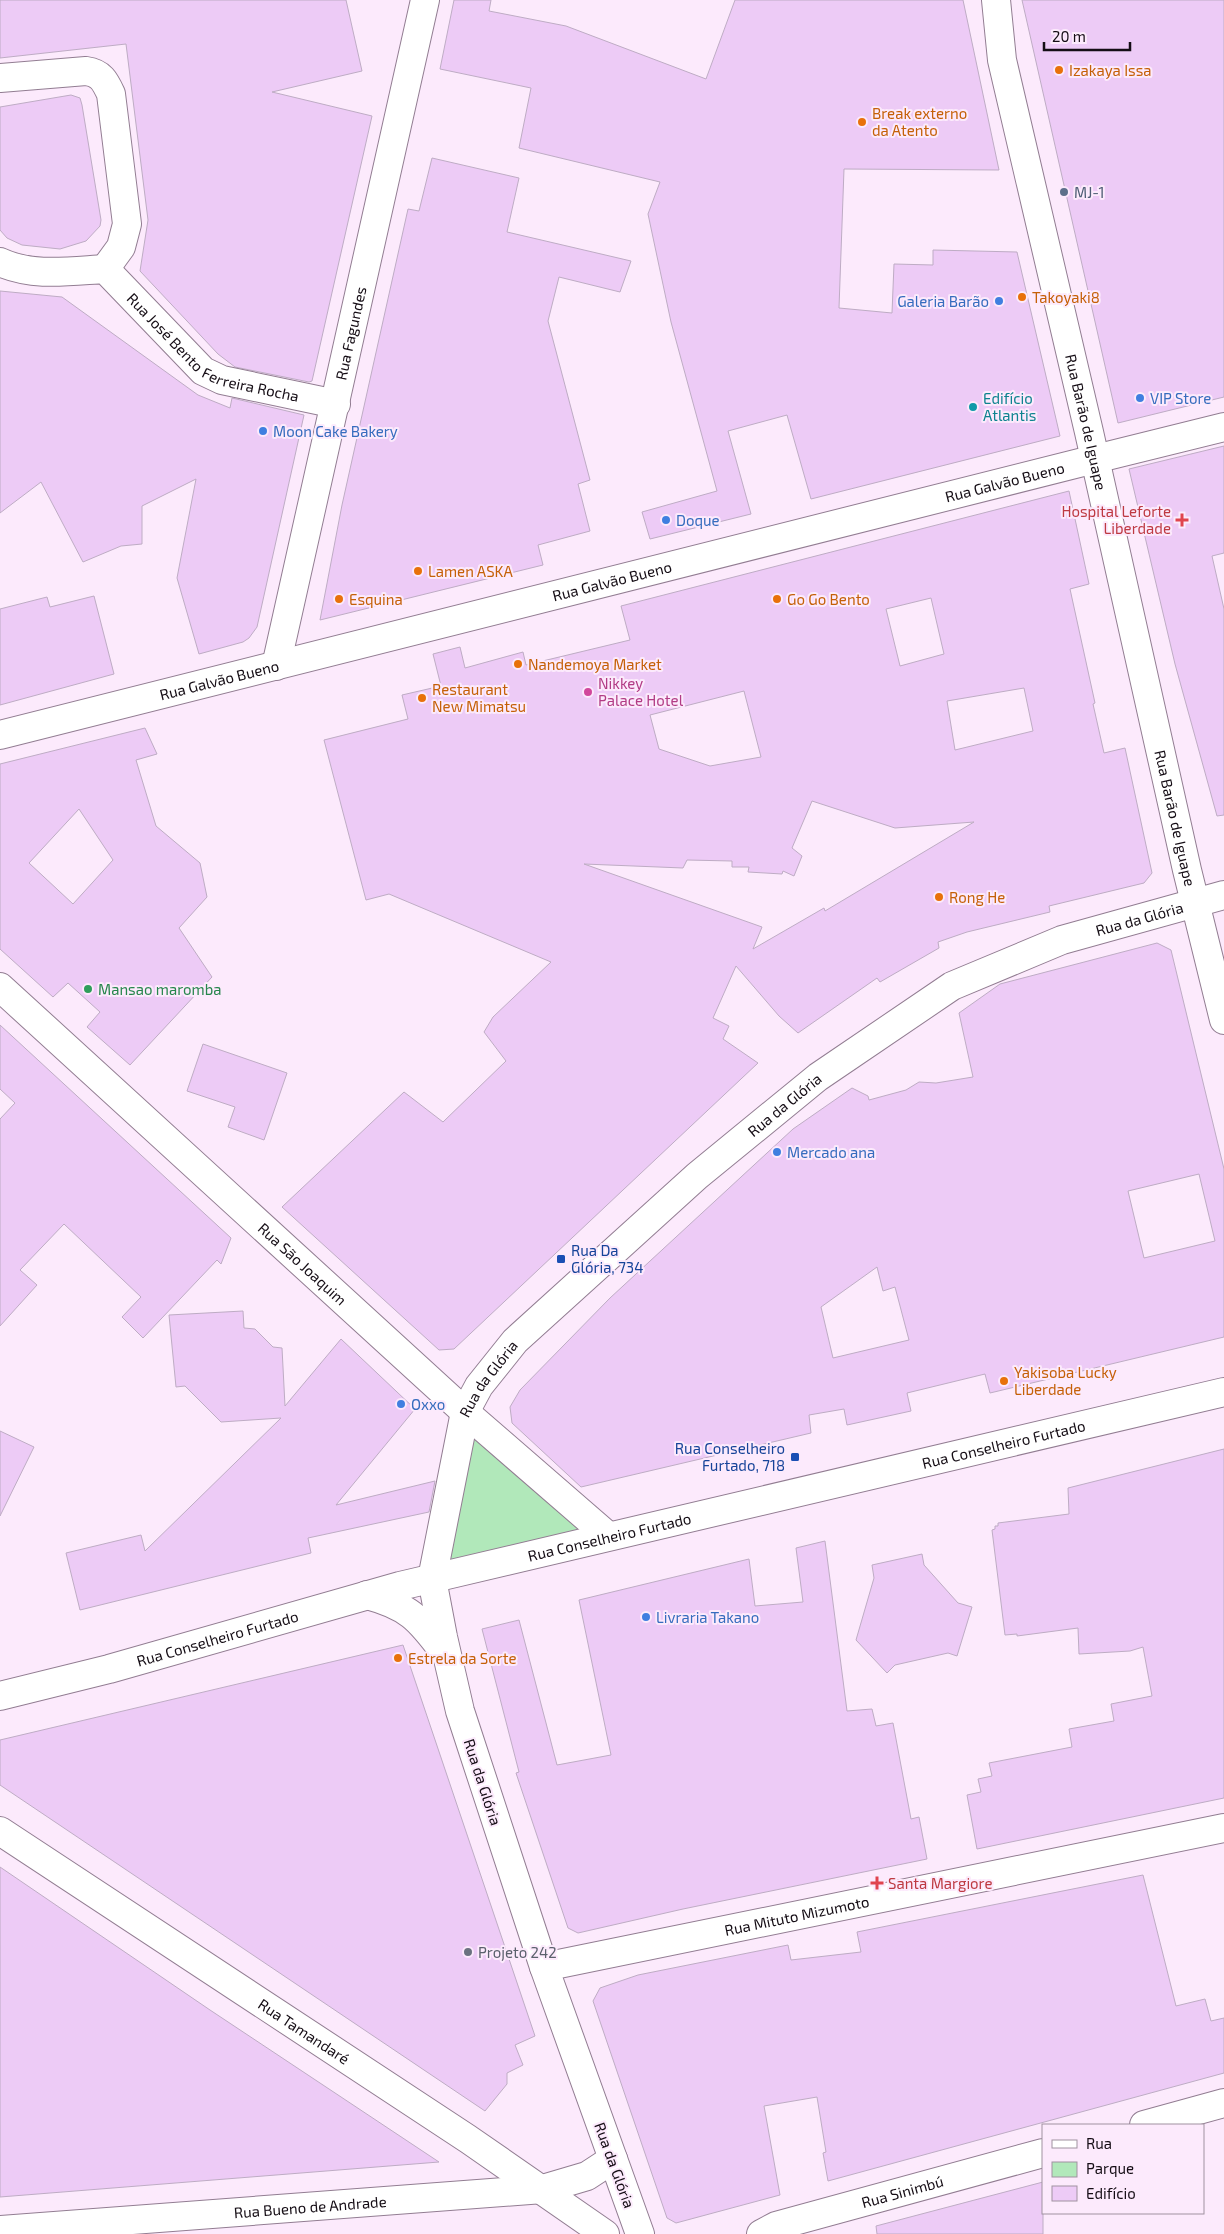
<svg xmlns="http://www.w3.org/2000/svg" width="1224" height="2234" viewBox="0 0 1224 2234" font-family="'Exo 2',sans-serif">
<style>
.green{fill:#b1e8ba}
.building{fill:#edcbf6;stroke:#beacc4;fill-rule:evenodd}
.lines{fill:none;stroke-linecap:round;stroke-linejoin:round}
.street-casing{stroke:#927d92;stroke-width:30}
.secondary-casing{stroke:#927d92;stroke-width:30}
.street{stroke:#fff;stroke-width:28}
.secondary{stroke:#fff;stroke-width:28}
.food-dot{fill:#e8710a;stroke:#fceafc;stroke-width:2}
.service-dot{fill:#5c6f8a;stroke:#fceafc;stroke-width:2}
.shop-dot{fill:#3f7fe0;stroke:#fceafc;stroke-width:2}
.culture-dot{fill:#0f9aa8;stroke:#fceafc;stroke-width:2}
.health-dot{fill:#e0444e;stroke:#fceafc;stroke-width:2}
.hotel-dot{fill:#d1479c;stroke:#fceafc;stroke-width:2}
.leisure-dot{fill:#2e9e5b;stroke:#fceafc;stroke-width:2}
.transit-dot{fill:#1a4fb4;stroke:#fceafc;stroke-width:2}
.worship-dot{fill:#6b7280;stroke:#fceafc;stroke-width:2}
.labels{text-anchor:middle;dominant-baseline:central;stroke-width:4;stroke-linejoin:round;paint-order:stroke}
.food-label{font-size:15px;fill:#c56008;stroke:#fceafc;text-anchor:start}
.service-label{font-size:15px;fill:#4e5e75;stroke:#fceafc;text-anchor:start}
.shop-label{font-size:15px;fill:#366cbe;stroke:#fceafc;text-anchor:start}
.street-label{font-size:15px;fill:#150d15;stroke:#fceafc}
.culture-label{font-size:15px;fill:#0d838f;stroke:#fceafc;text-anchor:start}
.health-label{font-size:15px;fill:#be3a42;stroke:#fceafc;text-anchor:end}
.hotel-label{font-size:15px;fill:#b23c85;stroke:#fceafc;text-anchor:start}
.leisure-label{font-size:15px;fill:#27864d;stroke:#fceafc;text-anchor:start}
.transit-label{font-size:15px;fill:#164399;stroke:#fceafc;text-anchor:start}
.worship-label{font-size:15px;fill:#5b616d;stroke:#fceafc;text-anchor:start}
</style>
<rect width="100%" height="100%" fill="#fceafc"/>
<polygon class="green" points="474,1427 592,1529 442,1566"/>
<g class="building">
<polygon points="0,0 346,0 362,71 272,92 372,116 312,381 309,382 235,367 218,354 140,271 148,220 126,44 0,58"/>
<polygon points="454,0 491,0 489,11 566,26 706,79 735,0 963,0 999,170 844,169 839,308 892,313 894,264 933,265 933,250 1017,252 1060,436 811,499 787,415 728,431 751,514 650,539 642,512 717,491 671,322 648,214 660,182 519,148 531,88 440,69"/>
<polygon points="1022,0 1224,0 1224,397 1118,423"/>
<polygon points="71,95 80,98 82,105 101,220 100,226 86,241 60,249 22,245 7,238 0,230 0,107"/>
<polygon points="432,158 519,178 507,232 631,261 620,292 559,277 548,321 590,480 578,484 590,531 538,545 543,565 320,620 342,505 408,209 419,211"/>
<polygon points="0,291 62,297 198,395 230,408 232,398 304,415 257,627 249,638 243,642 199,654 177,578 196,479 142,506 142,544 121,546 83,562 41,482 0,513"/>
<polygon points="1224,446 1224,553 1212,556 1224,609 1224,815 1217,816 1175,664 1129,469"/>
<path d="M 1069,491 L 1089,584 L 1070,589 L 1095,703 L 1093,704 L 1104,753 L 1125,748 L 1152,873 L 1144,883 L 1049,906 L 1050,912 L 967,932 L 938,942 L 939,948 L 880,982 L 877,978 L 798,1033 L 779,1016 L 736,966 L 713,1018 L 729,1026 L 723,1039 L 758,1063 L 454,1349 L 439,1350 L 282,1207 L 404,1092 L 443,1122 L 506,1061 L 484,1032 L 493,1017 L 551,962 L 389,894 L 366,900 L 324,740 L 408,719 L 402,695 L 441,686 L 433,654 L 460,647 L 465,668 L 523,652 L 526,665 L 630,640 L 621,606 ZM 931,598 L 944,654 L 900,666 L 886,609 ZM 1024,688 L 1033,731 L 955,750 L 947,701 ZM 744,691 L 761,757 L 710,766 L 659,749 L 650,715 ZM 812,801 L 895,828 L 974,822 L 825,911 L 824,908 L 753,949 L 762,927 L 584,864 L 683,868 L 687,860 L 732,861 L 732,867 L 749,867 L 748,872 L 782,874 L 783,871 L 794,876 L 802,856 L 792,848 Z"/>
<polygon points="94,596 114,674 0,705 0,609 47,597 50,607"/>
<path d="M 145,728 L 157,754 L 136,760 L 156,826 L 200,863 L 207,897 L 179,928 L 212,977 L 130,1065 L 87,1027 L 100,1012 L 68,983 L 53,997 L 0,949 L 0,764 ZM 79,809 L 113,860 L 73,904 L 29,863 Z"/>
<path d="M 1157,943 L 1171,950 L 1224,1169 L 1224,1337 L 990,1393 L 985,1374 L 907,1393 L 911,1411 L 847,1425 L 844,1409 L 809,1415 L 811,1433 L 581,1487 L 512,1423 L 510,1407 L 520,1390 L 610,1298 L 793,1129 L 852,1088 L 868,1096 L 869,1100 L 906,1090 L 919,1082 L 936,1083 L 973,1077 L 959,1013 L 1000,984 ZM 1199,1174 L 1215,1241 L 1144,1258 L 1128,1191 ZM 877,1267 L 883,1291 L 895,1287 L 909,1340 L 833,1358 L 821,1307 Z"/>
<polygon points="0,1025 231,1238 221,1264 217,1260 143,1338 122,1317 141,1297 64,1224 20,1270 37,1285 0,1326 0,1119 15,1103 0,1089"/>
<polygon points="203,1044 287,1073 264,1140 228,1127 235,1107 187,1091"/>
<polygon points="243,1311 244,1328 255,1329 273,1347 282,1348 285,1406 341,1339 415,1409 336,1505 435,1481 429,1512 308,1538 311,1553 80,1610 66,1553 141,1535 145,1551 281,1418 221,1422 185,1386 176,1387 169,1315"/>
<polygon points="0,1431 34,1447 0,1516"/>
<polygon points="1224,1449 1224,1798 977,1849 967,1795 981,1792 978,1779 992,1776 989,1763 1072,1747 1069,1729 1114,1721 1111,1704 1152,1696 1143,1647 1130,1651 1079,1654 1078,1628 1017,1636 1017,1634 1005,1635 992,1530 995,1529 995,1526 998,1526 998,1523 1069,1514 1068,1488"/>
<polygon points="825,1541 847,1711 872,1709 876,1726 893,1723 911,1819 919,1817 927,1859 683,1909 578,1933 568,1928 516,1773 519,1772 482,1629 519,1620 557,1765 611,1755 579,1600 749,1559 755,1606 803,1602 796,1548"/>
<polygon points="922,1554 924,1565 958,1603 972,1607 957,1656 948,1653 895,1665 887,1673 856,1640 874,1578 872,1565"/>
<polygon points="403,1645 535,2036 515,2045 523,2065 507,2073 507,2084 485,2111 0,1785 0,1740"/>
<polygon points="0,1867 210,2010 439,2162 0,2197"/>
<polygon points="1143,1875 1176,2006 1205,1999 1211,2021 1224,2018 1224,2073 828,2181 823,2153 826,2152 817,2097 764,2106 780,2195 676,2223 667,2218 593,2001 600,1988 638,1975 788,1945 791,1960 861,1952 857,1932"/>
<polygon points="1043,2182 1043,2234 877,2234 876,2226"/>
</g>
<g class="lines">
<defs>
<g id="street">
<path d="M 0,78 L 86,71 C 101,73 105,81 111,94 L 127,224 L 121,247 L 105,269"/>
<path id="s1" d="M 0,262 C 32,277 70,271 105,269 L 203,371 L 222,380 L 336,404"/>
<polyline points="1095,459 1224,427"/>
<path id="s2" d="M 276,666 L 425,0"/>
<path id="s3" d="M 544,1967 L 1224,1828"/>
<polyline points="1144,2125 1224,2103"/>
<path id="s4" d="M 761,2234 L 776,2226 L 1043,2153"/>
</g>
<g id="secondary">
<path id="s5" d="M 996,0 L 1002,60 L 1089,432 L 1187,870 L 1224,1020"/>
<path id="s6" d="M 0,735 L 1095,459"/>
<path id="s7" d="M 0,987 L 465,1412 L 608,1536"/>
<path d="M 367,1595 C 408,1606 419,1618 444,1652"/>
<path id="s8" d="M 0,1696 L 109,1669 L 400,1586 L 1224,1392"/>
<path id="s9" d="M 0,1831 L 468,2139 L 605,2234"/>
<path id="s10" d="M 0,2230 L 543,2189 L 587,2176 L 613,2159"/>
<path id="s11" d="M 640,2234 L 544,1967 L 460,1711 L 443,1637 L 432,1579 L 465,1412 L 479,1386 L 515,1341 L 697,1176 L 818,1077 L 952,986 L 1062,940 L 1224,895"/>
</g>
</defs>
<use href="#street" class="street-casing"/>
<use href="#secondary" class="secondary-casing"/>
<use href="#street" class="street"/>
<use href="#secondary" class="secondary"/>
</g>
<g class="food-dot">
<circle cx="1059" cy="70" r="5"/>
<circle cx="862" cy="122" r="5"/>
<circle cx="1022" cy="297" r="5"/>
<circle cx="418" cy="571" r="5"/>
<circle cx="339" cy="599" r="5"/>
<circle cx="777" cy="599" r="5"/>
<circle cx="518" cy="664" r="5"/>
<circle cx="422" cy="698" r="5"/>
<circle cx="939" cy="897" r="5"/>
<circle cx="1004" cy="1381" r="5"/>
<circle cx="398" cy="1658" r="5"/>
</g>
<circle class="service-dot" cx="1064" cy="192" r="5"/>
<g class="shop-dot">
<circle cx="999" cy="301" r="5"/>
<circle cx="1140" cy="398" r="5"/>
<circle cx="263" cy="431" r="5"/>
<circle cx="666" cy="520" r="5"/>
<circle cx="777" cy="1152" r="5"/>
<circle cx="401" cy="1404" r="5"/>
<circle cx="646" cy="1617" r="5"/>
</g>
<circle class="culture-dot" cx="973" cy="407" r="5"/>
<g class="health-dot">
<path d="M1179.5 512.5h5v5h5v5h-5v5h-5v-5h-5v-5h5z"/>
<path d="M874.5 1875.5h5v5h5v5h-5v5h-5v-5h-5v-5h5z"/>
</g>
<circle class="hotel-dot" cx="588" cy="692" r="5"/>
<circle class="leisure-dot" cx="88" cy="989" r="5"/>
<g class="transit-dot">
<rect x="556" y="1254" width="10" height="10" rx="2.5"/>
<rect x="790" y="1452" width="10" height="10" rx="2.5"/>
</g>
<circle class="worship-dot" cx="468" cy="1952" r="5"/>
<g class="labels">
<g class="food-label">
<text x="1069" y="70">Izakaya Issa</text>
<text x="872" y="113">Break externo<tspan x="872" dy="17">da Atento</tspan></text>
<text x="1032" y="297">Takoyaki8</text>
<text x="428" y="571">Lamen ASKA</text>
<text x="349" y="599">Esquina</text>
<text x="787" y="599">Go Go Bento</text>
<text x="528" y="664">Nandemoya Market</text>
<text x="432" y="689">Restaurant<tspan x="432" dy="17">New Mimatsu</tspan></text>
<text x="949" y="897">Rong He</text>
<text x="1014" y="1372">Yakisoba Lucky<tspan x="1014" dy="17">Liberdade</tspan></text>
<text x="408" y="1658">Estrela da Sorte</text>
</g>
<g class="service-label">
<text x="1074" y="192">MJ-1</text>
</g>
<g class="shop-label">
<text x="989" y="301" text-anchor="end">Galeria Barão</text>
<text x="1150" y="398">VIP Store</text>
<text x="273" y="431">Moon Cake Bakery</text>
<text x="676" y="520">Doque</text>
<text x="787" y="1152">Mercado ana</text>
<text x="411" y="1404">Oxxo</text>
<text x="656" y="1617">Livraria Takano</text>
</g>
<g class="street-label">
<text stroke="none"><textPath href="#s2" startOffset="341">Rua Fagundes</textPath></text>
<text stroke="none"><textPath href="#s1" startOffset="245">Rua José Bento Ferreira Rocha</textPath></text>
<text stroke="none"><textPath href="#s5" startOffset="432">Rua Barão de Iguape</textPath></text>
<text stroke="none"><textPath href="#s6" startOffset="1036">Rua Galvão Bueno</textPath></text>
<text stroke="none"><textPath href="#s6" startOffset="631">Rua Galvão Bueno</textPath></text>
<text stroke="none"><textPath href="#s6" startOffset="226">Rua Galvão Bueno</textPath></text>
<text stroke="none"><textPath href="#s5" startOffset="838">Rua Barão de Iguape</textPath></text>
<text stroke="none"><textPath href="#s11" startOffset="1709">Rua da Glória</textPath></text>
<text stroke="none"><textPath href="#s11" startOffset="1304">Rua da Glória</textPath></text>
<text stroke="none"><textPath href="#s7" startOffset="410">Rua São Joaquim</textPath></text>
<text stroke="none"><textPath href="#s11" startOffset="899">Rua da Glória</textPath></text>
<text stroke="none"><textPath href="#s8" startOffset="1035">Rua Conselheiro Furtado</textPath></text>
<text stroke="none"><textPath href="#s8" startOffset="630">Rua Conselheiro Furtado</textPath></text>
<text stroke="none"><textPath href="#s8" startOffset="225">Rua Conselheiro Furtado</textPath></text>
<text transform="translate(483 1782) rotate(72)">Rua da Glória</text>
<text stroke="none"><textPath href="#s3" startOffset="258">Rua Mituto Mizumoto</textPath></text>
<text stroke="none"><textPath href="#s9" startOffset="364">Rua Tamandaré</textPath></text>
<text transform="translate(615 2165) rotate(70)">Rua da Glória</text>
<text stroke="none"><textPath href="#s4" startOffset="148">Rua Sinimbú</textPath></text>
<text stroke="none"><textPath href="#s10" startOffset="311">Rua Bueno de Andrade</textPath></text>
</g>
<g class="culture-label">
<text x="983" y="398">Edifício<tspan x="983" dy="17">Atlantis</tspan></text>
</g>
<g class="health-label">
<text x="1171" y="511">Hospital Leforte<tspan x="1171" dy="17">Liberdade</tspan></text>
<text x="888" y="1883" text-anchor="start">Santa Margiore</text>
</g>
<g class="hotel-label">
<text x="598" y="683">Nikkey<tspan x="598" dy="17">Palace Hotel</tspan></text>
</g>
<g class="leisure-label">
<text x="98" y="989">Mansao maromba</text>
</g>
<g class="transit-label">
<text x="571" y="1250">Rua Da<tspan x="571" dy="17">Glória, 734</tspan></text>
<text x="785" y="1448" text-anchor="end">Rua Conselheiro<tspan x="785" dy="17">Furtado, 718</tspan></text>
</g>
<g class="worship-label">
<text x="478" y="1952">Projeto 242</text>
</g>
</g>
<rect x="1042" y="2124" width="162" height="90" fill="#fceafc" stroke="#a092a0"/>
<rect x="1052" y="2140" width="25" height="8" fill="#ffffff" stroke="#a092a0"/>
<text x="1086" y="2149" font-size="15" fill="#150d15">Rua</text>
<rect x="1052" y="2162" width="25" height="15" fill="#b1e8ba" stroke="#a092a0"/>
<text x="1086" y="2174" font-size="15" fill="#150d15">Parque</text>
<rect x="1052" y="2186" width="25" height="15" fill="#edcbf6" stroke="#a092a0"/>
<text x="1086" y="2199" font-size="15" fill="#150d15">Edifício</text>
<path d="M1044 42v8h86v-8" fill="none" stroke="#150d15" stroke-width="2.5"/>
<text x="1052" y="42" font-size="15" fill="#150d15" stroke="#fceafc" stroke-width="4" paint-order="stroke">20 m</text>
</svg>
